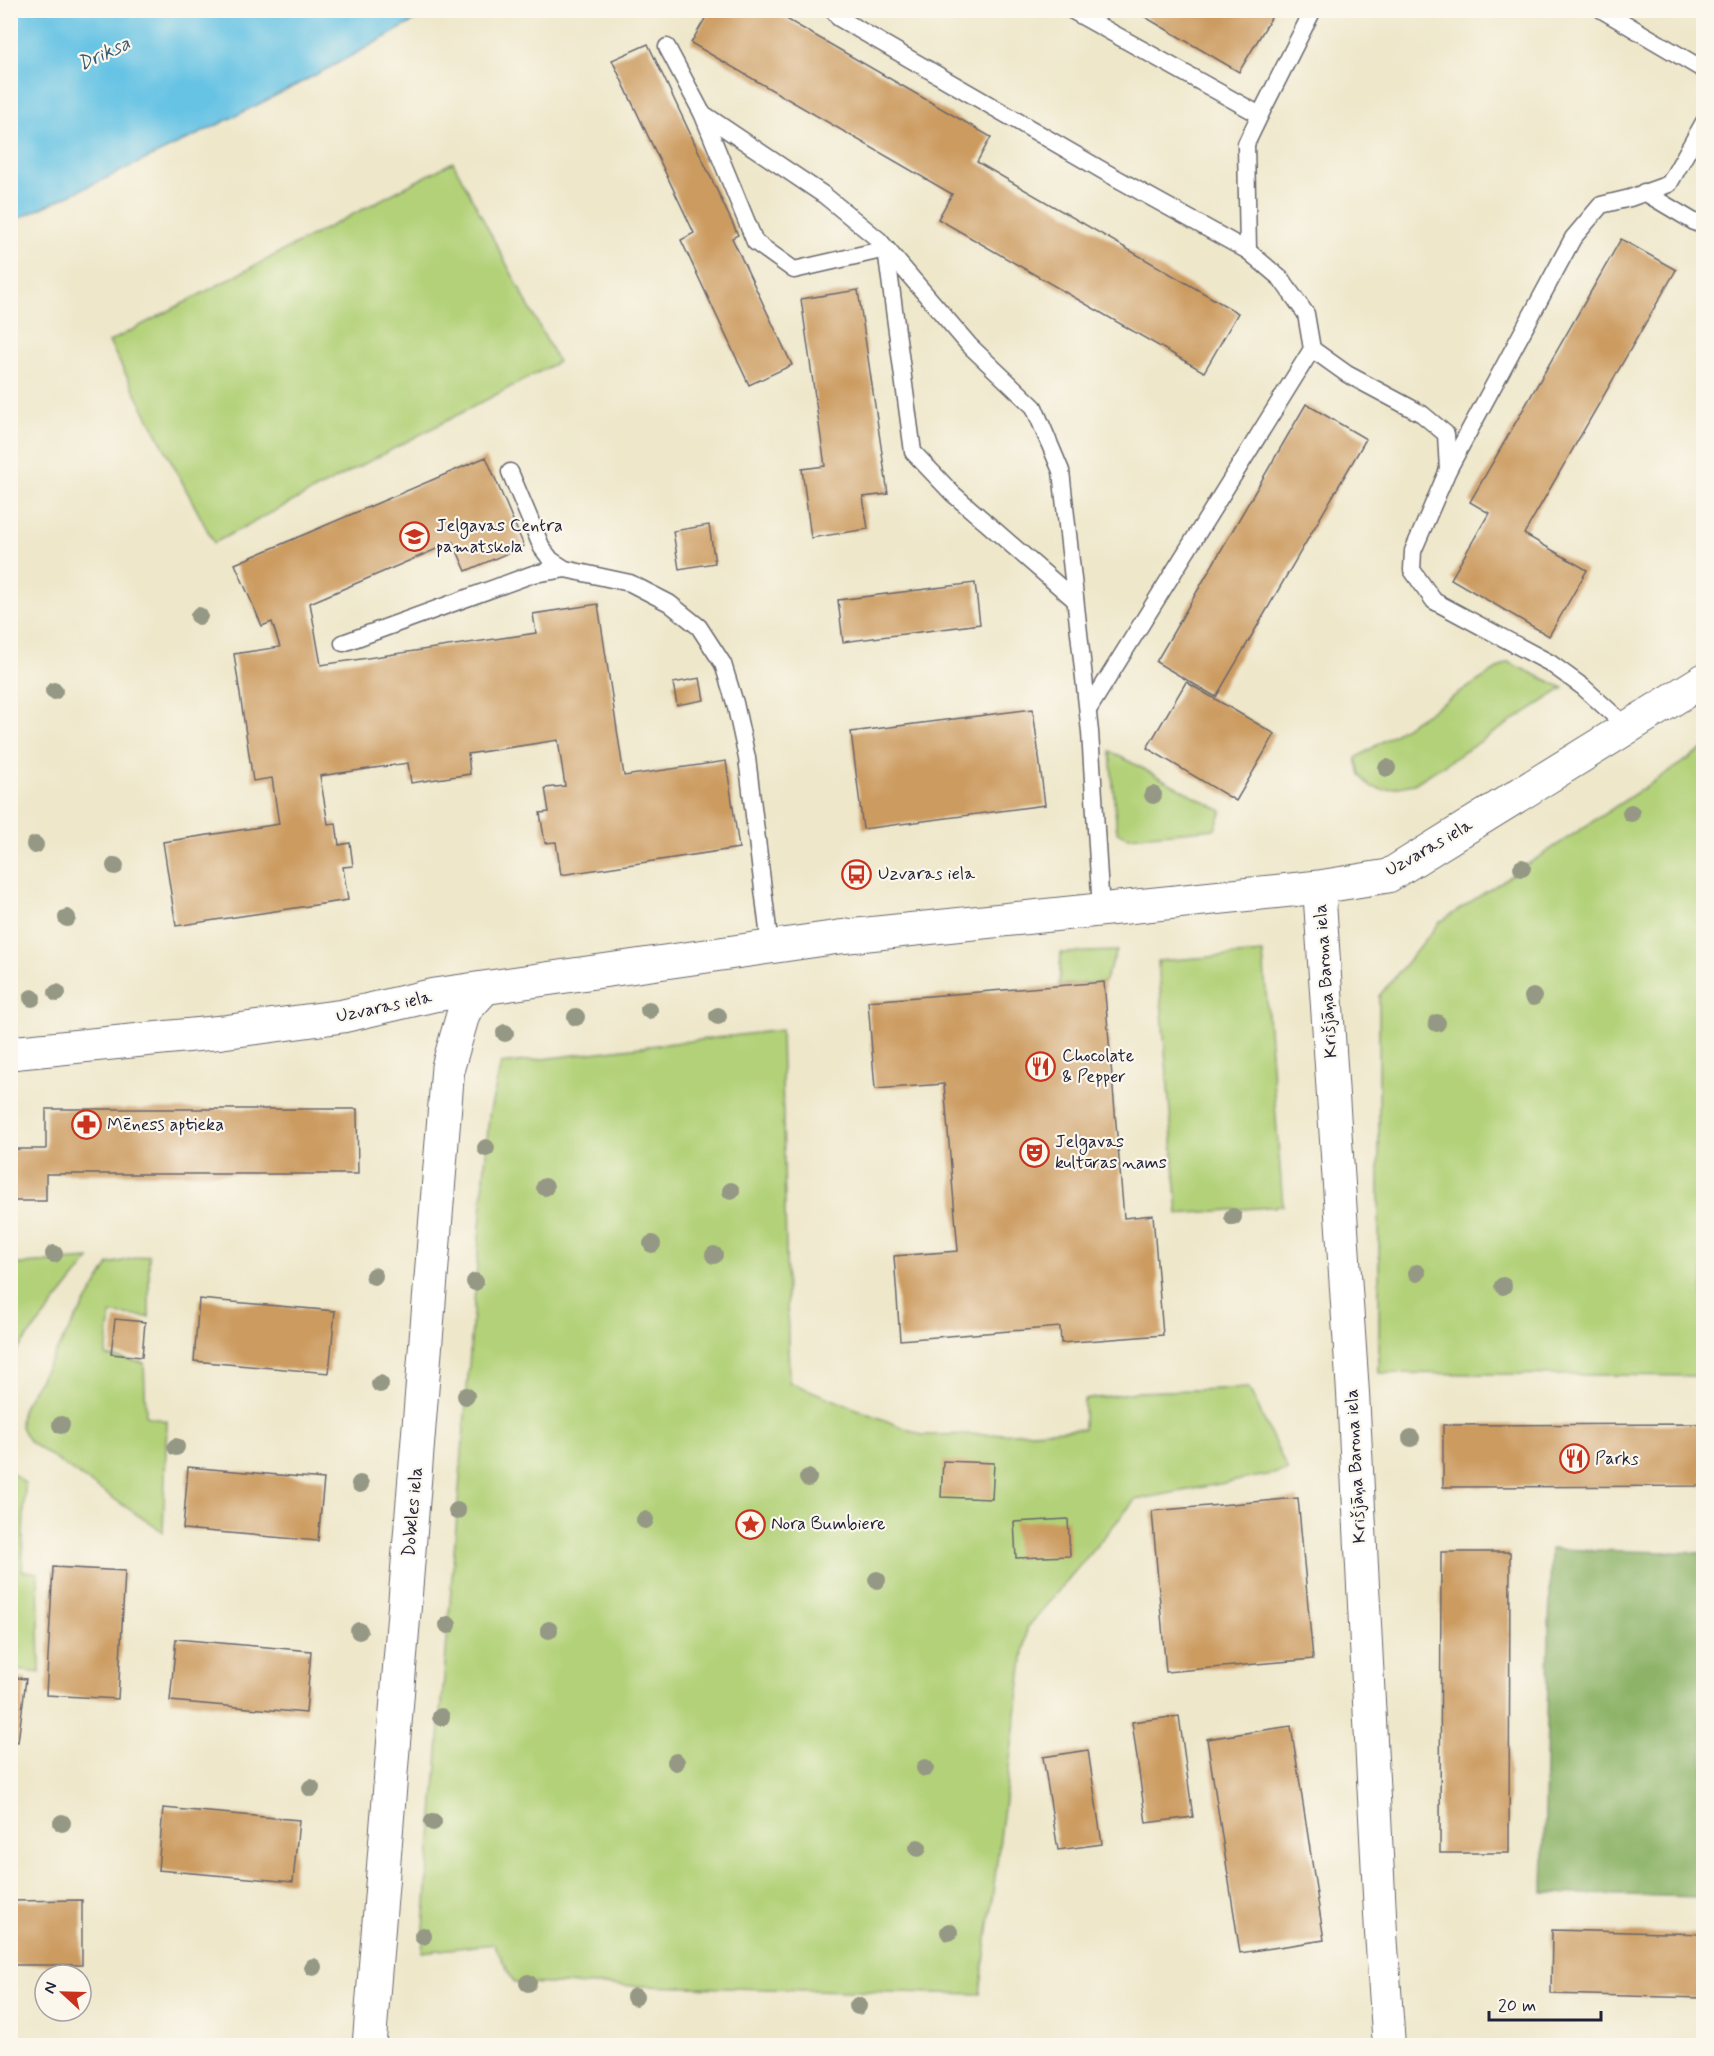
<svg xmlns="http://www.w3.org/2000/svg" width="1714" height="2056" viewBox="0 0 1714 2056" font-family="Mynerve,sans-serif">
<style>
.green{fill:#b2d178;stroke:#6a7a5a;stroke-width:1.5}
.forest{fill:#8db368;stroke:#586a52;stroke-width:1.5}
.water{fill:#66c3e4;stroke:#447290;stroke-width:1.5}
.building{fill:#cc9b61}
.lines{fill:none;stroke-linecap:round;stroke-linejoin:round}
.lane-casing{stroke:#69676d;stroke-width:19}
.street-casing{stroke:#69676d;stroke-width:34}
.secondary-casing{stroke:#69676d;stroke-width:35}
.lane{stroke:#fff;stroke-width:16}
.street{stroke:#fff;stroke-width:32}
.secondary{stroke:#fff;stroke-width:33}
.tree{fill:#959885}
.labels{text-anchor:middle;dominant-baseline:central;stroke-width:4.5;stroke-linejoin:round;paint-order:stroke}
.poi-label{font-size:18px;fill:#22223b;stroke:#fbf7ec;text-anchor:start}
.street-label{font-size:18px;fill:#22223b;stroke:#fbf7ec}
.water-label{font-size:20px;font-style:italic;fill:#3a5a76;stroke:#fbf7ec}
</style>
<rect width="100%" height="100%" fill="#fbf7ec"/>
<filter id="ink" filterUnits="userSpaceOnUse"><feTurbulence type="fractalNoise" baseFrequency=".0167" numOctaves="2"/><feDisplacementMap in="SourceGraphic" scale="12" xChannelSelector="R" yChannelSelector="G"/><feConvolveMatrix kernelMatrix="1 2 1 2 8 2 1 2 1" color-interpolation-filters="sRGB"/></filter>
<filter id="wash" filterUnits="userSpaceOnUse"><feTurbulence type="fractalNoise" baseFrequency=".008" numOctaves="4" result="noise"/><feDisplacementMap in="SourceGraphic" scale="24" xChannelSelector="R" yChannelSelector="G"/><feGaussianBlur stdDeviation="1.35" result="paint"/><feColorMatrix in="noise" values="0 0 0 0 0 0 0 0 0 0 0 0 0 0 0 0 0 1.4 0 .05"/><feComposite in="paint" operator="in"/></filter>
<g filter="url(#wash)">
<rect width="100%" height="100%" fill="#eee7ca"/>
<g class="green">
<polygon points="453,162 558,362 214,543 109,342"/>
<polygon points="1508,662 1564,688 1414,784 1383,790 1369,786 1360,775 1356,758"/>
<polygon points="1703,749 1703,1376 1379,1373 1379,996 1440,922"/>
<polygon points="1110,751 1222,811 1215,829 1128,837 1117,832"/>
<polygon points="1117,951 1104,982 1059,985 1061,953"/>
<polygon points="1263,953 1283,1206 1178,1214 1158,961"/>
<polygon points="781,1030 789,1382 922,1435 995,1434 1084,1429 1084,1400 1136,1392 1249,1388 1288,1471 1135,1500 1027,1628 980,1994 514,1983 494,1944 422,1952 489,1115 501,1064"/>
<path d="M 149,1255 L 149,1317 L 111,1314 L 106,1356 L 144,1363 L 146,1416 L 167,1421 L 163,1532 L 30,1442 C 19,1427 17,1421 25,1403 L 109,1264 Z"/>
<polygon points="90,1259 11,1358 11,1265"/>
<polygon points="10,1471 25,1483 22,1571 38,1573 40,1673 11,1669"/>
</g>
<polygon class="forest" points="1551,1549 1703,1553 1703,1897 1543,1893"/>
<path class="water" d="M 10,11 L 11,10 L 431,11 C 296,90 153,157 11,222 Z"/>
<g id="blocks">
<g class="building">
<polygon points="710,10 771,10 991,137 977,162 1238,313 1204,372 938,219 952,194 691,43"/>
<polygon points="1133,10 1270,10 1274,13 1239,72"/>
<polygon points="648,44 738,235 732,238 792,365 749,385 681,240 694,233 612,60"/>
<polygon points="1621,239 1676,270 1524,534 1587,570 1549,636 1451,579 1489,513 1470,502"/>
<polygon points="858,290 888,494 863,497 868,529 811,538 802,469 825,466 801,299"/>
<polygon points="1306,404 1366,439 1216,697 1156,662"/>
<polygon points="486,457 524,546 466,571 453,542 310,603 321,665 536,633 533,614 598,604 624,776 726,761 739,848 561,875 556,842 545,843 540,813 549,812 545,788 565,786 558,740 468,754 470,774 411,783 408,763 320,776 328,824 336,823 339,845 350,843 353,866 343,867 348,900 176,926 163,842 279,824 272,778 253,781 234,654 280,647 272,622 262,626 235,564"/>
<polygon points="709,525 715,563 679,569 673,531"/>
<polygon points="975,583 980,624 843,642 838,600"/>
<polygon points="700,678 704,700 677,705 673,683"/>
<polygon points="1186,682 1275,734 1236,801 1147,748"/>
<polygon points="1033,709 1045,805 863,829 851,732"/>
<polygon points="1104,982 1124,1218 1153,1215 1163,1335 1061,1343 1060,1327 900,1340 894,1256 958,1251 944,1084 875,1089 868,1001"/>
<polygon points="46,1109 357,1109 358,1174 46,1174 46,1201 10,1201 10,1149 46,1149"/>
<polygon points="199,1299 335,1311 329,1373 194,1361"/>
<polygon points="115,1319 145,1322 142,1357 111,1354"/>
<polygon points="1704,1424 1704,1486 1443,1487 1443,1425"/>
<polygon points="943,1461 994,1463 992,1499 941,1497"/>
<polygon points="188,1467 324,1479 318,1541 183,1529"/>
<polygon points="1298,1498 1313,1659 1166,1672 1152,1511"/>
<polygon points="1068,1519 1070,1556 1016,1558 1014,1522"/>
<polygon points="1441,1552 1510,1552 1509,1853 1440,1853"/>
<polygon points="53,1567 125,1571 118,1699 46,1695"/>
<polygon points="176,1639 311,1651 306,1713 170,1701"/>
<polygon points="10,1677 26,1679 18,1742 10,1741"/>
<polygon points="1179,1716 1193,1817 1146,1823 1132,1722"/>
<polygon points="1291,1726 1324,1940 1240,1953 1207,1739"/>
<polygon points="1088,1750 1102,1844 1058,1850 1043,1757"/>
<polygon points="163,1808 299,1820 293,1882 158,1870"/>
<polygon points="82,1900 82,1965 10,1965 10,1901"/>
<polygon points="1552,1930 1704,1934 1704,1998 1551,1994"/>
</g>
</g>
</g>
<g filter="url(#ink)">
<use href="#blocks" fill-opacity="0" stroke="#69676d" stroke-width="1.5"/>
<g class="lines">
<defs>
<g id="lane">
<polyline points="833,10 839,18 1107,173 1248,251 1281,279 1306,314 1312,349 1088,710"/>
<polyline points="1071,10 1260,115 1246,144 1248,251"/>
<polyline points="1602,10 1704,70"/>
<polyline points="667,47 702,113 824,195 879,240 969,345 1034,407 1061,471 1090,732 1101,910"/>
<polyline points="702,113 755,242 794,270 886,249 913,452 952,493 1075,600"/>
<polyline points="1260,115 1313,10"/>
<polyline points="1644,192 1696,223"/>
<polyline points="1312,349 1347,374 1422,414 1446,434 1448,470 1413,551 1412,570 1434,601 1550,663 1583,687 1627,727"/>
<polyline points="1448,470 1573,238 1601,205 1630,198 1669,184 1704,122"/>
<polyline points="510,472 542,548 551,560 565,569 630,583 669,603 699,627 723,664 735,703 747,758 770,946"/>
<polyline points="343,643 533,574 565,569"/>
</g>
<polyline id="street" points="1319,887 1353,1393 1381,1933 1389,2046"/>
<g id="secondary">
<polyline points="10,1053 223,1032 343,1016 434,995 839,937 1319,887 1388,876 1704,680"/>
<polyline points="369,2046 448,1067 464,1011 484,989"/>
</g>
</defs>
<use href="#lane" class="lane-casing"/>
<use href="#street" class="street-casing"/>
<use href="#secondary" class="secondary-casing"/>
<use href="#lane" class="lane"/>
<use href="#street" class="street"/>
<use href="#secondary" class="secondary"/>
</g>
<g class="tree">
<circle cx="199" cy="616" r="9"/>
<circle cx="54" cy="691" r="9"/>
<circle cx="1387" cy="768" r="9"/>
<circle cx="1153" cy="795" r="9"/>
<circle cx="1631" cy="813" r="9"/>
<circle cx="35" cy="845" r="9"/>
<circle cx="115" cy="866" r="9"/>
<circle cx="1522" cy="868" r="9"/>
<circle cx="67" cy="918" r="9"/>
<circle cx="57" cy="993" r="9"/>
<circle cx="1533" cy="997" r="9"/>
<circle cx="32" cy="998" r="9"/>
<circle cx="649" cy="1010" r="9"/>
<circle cx="718" cy="1016" r="9"/>
<circle cx="576" cy="1017" r="9"/>
<circle cx="1437" cy="1023" r="9"/>
<circle cx="505" cy="1033" r="9"/>
<circle cx="486" cy="1148" r="9"/>
<circle cx="545" cy="1187" r="9"/>
<circle cx="731" cy="1191" r="9"/>
<circle cx="1233" cy="1217" r="9"/>
<circle cx="652" cy="1244" r="9"/>
<circle cx="54" cy="1254" r="9"/>
<circle cx="714" cy="1255" r="9"/>
<circle cx="1417" cy="1273" r="9"/>
<circle cx="374" cy="1276" r="9"/>
<circle cx="475" cy="1282" r="9"/>
<circle cx="1503" cy="1286" r="9"/>
<circle cx="380" cy="1384" r="9"/>
<circle cx="466" cy="1396" r="9"/>
<circle cx="61" cy="1425" r="9"/>
<circle cx="1411" cy="1438" r="9"/>
<circle cx="176" cy="1447" r="9"/>
<circle cx="808" cy="1478" r="9"/>
<circle cx="360" cy="1484" r="9"/>
<circle cx="457" cy="1511" r="9"/>
<circle cx="645" cy="1520" r="9"/>
<circle cx="877" cy="1580" r="9"/>
<circle cx="448" cy="1625" r="9"/>
<circle cx="549" cy="1630" r="9"/>
<circle cx="359" cy="1631" r="9"/>
<circle cx="441" cy="1717" r="9"/>
<circle cx="676" cy="1762" r="9"/>
<circle cx="925" cy="1768" r="9"/>
<circle cx="311" cy="1788" r="9"/>
<circle cx="433" cy="1822" r="9"/>
<circle cx="62" cy="1823" r="9"/>
<circle cx="918" cy="1848" r="9"/>
<circle cx="949" cy="1932" r="9"/>
<circle cx="423" cy="1936" r="9"/>
<circle cx="313" cy="1967" r="9"/>
<circle cx="528" cy="1983" r="9"/>
<circle cx="635" cy="1997" r="9"/>
<circle cx="858" cy="2006" r="9"/>
</g>
</g>
<defs>
<symbol id="school-ring" viewBox="-11 -11 22 22"><circle r="9.5" fill="#fbf7ec" stroke="#c8321e" stroke-width="1.5"/><path d="M0-5L7-2L0 1L-7-2ZM-4 1L0 2.5L4 1V4Q0 6-4 4Z" fill="#c8321e"/></symbol>
<symbol id="bus-ring" viewBox="-11 -11 22 22"><circle r="9.5" fill="#fbf7ec" stroke="#c8321e" stroke-width="1.5"/><path d="M-5-6H5V4H4V6H2V4H-2V6H-4V4H-5ZM-3.5-4V0h7V-4ZM-3.5 1.2v1.5H-2V1.2ZM2 1.2v1.5H3.5V1.2Z" fill="#c8321e"/></symbol>
<symbol id="restaurant-ring" viewBox="-11 -11 22 22"><circle r="9.5" fill="#fbf7ec" stroke="#c8321e" stroke-width="1.5"/><path d="M-5-6h1v4h1v-4h1v4h1v-4h1v5L-1.5 .5V6h-2V.5L-5-1ZM5-6V6H3V1.5H1.5Q1.5-4 5-6Z" fill="#c8321e"/></symbol>
<symbol id="pharmacy-ring" viewBox="-11 -11 22 22"><circle r="9.5" fill="#fbf7ec" stroke="#c8321e" stroke-width="1.5"/><path d="M-2-6h4v4h4v4h-4v4h-4v-4h-4v-4h4Z" fill="#c8321e"/></symbol>
<symbol id="theatre-ring" viewBox="-11 -11 22 22"><circle r="9.5" fill="#fbf7ec" stroke="#c8321e" stroke-width="1.5"/><path d="M-5-5.5Q0-4 5-5.5V0Q5 5 0 6Q-5 5-5 0ZM-3.3-2.5H-1v1.5H-3.3ZM1-2.5H3.3v1.5H1ZM-2.8 1Q0 5.5 2.8 1Z" fill="#c8321e"/></symbol>
<symbol id="sight-ring" viewBox="-11 -11 22 22"><circle r="9.5" fill="#fbf7ec" stroke="#c8321e" stroke-width="1.5"/><path d="M0-6L1.8-2.2L6-1.7L2.9 1.2L3.7 5.4L0 3.3L-3.7 5.4L-2.9 1.2L-6-1.7L-1.8-2.2Z" fill="#c8321e"/></symbol>
</defs>
<g fill-rule="evenodd">
<use href="#school-ring" x="398" y="520" width="33" height="33"/>
<use href="#bus-ring" x="840" y="858" width="33" height="33"/>
<use href="#restaurant-ring" x="1024" y="1050" width="33" height="33"/>
<use href="#pharmacy-ring" x="70" y="1108" width="33" height="33"/>
<use href="#theatre-ring" x="1018" y="1136" width="33" height="33"/>
<use href="#restaurant-ring" x="1558" y="1442" width="33" height="33"/>
<use href="#sight-ring" x="734" y="1508" width="33" height="33"/>
</g>
<g class="labels">
<g class="poi-label">
<text x="436" y="526">Jelgavas Centra<tspan x="436" dy="21">pamatskola</tspan></text>
<text x="878" y="874">Uzvaras iela</text>
<text x="1062" y="1056">Chocolate<tspan x="1062" dy="21">&amp; Pepper</tspan></text>
<text x="107" y="1125">Mēness aptieka</text>
<text x="1055" y="1142">Jelgavas<tspan x="1055" dy="21">kultūras nams</tspan></text>
<text x="1595" y="1459">Parks</text>
<text x="771" y="1524">Nora Bumbiere</text>
</g>
<g class="street-label">
<text transform="translate(1429 848) rotate(-30)">Uzvaras iela</text>
<text transform="translate(1326 981) rotate(-94)">Krišjāņa Barona iela</text>
<text transform="translate(384 1007) rotate(-12)">Uzvaras iela</text>
<text transform="translate(1356 1466) rotate(-93)">Krišjāņa Barona iela</text>
<text transform="translate(413 1512) rotate(-85)">Dobeles iela</text>
</g>
<g class="water-label">
<text transform="translate(104 54) rotate(-25)">Driksa</text>
</g>
</g>
<rect width="1714" height="2056" fill="none" stroke="#fbf7ec" stroke-width="36"/>
<g transform="translate(63 1993) rotate(292)"><circle r="28" fill="#fbf7ec" stroke="#a4a2a5" stroke-width="1.5"/>
<path d="M0-4.5L10 22L0 15L-10 22Z" fill="#c8321e"/>
<text y="-9" font-size="16" font-weight="bold" text-anchor="middle" fill="#22223b">N</text>
</g>
<path d="M1489 2011v9h112v-9" fill="none" stroke="#22223b" stroke-width="3"/>
<text x="1498" y="2011" font-size="18" fill="#22223b" stroke="#fbf7ec" stroke-width="4.5" paint-order="stroke">20 m</text>
</svg>
